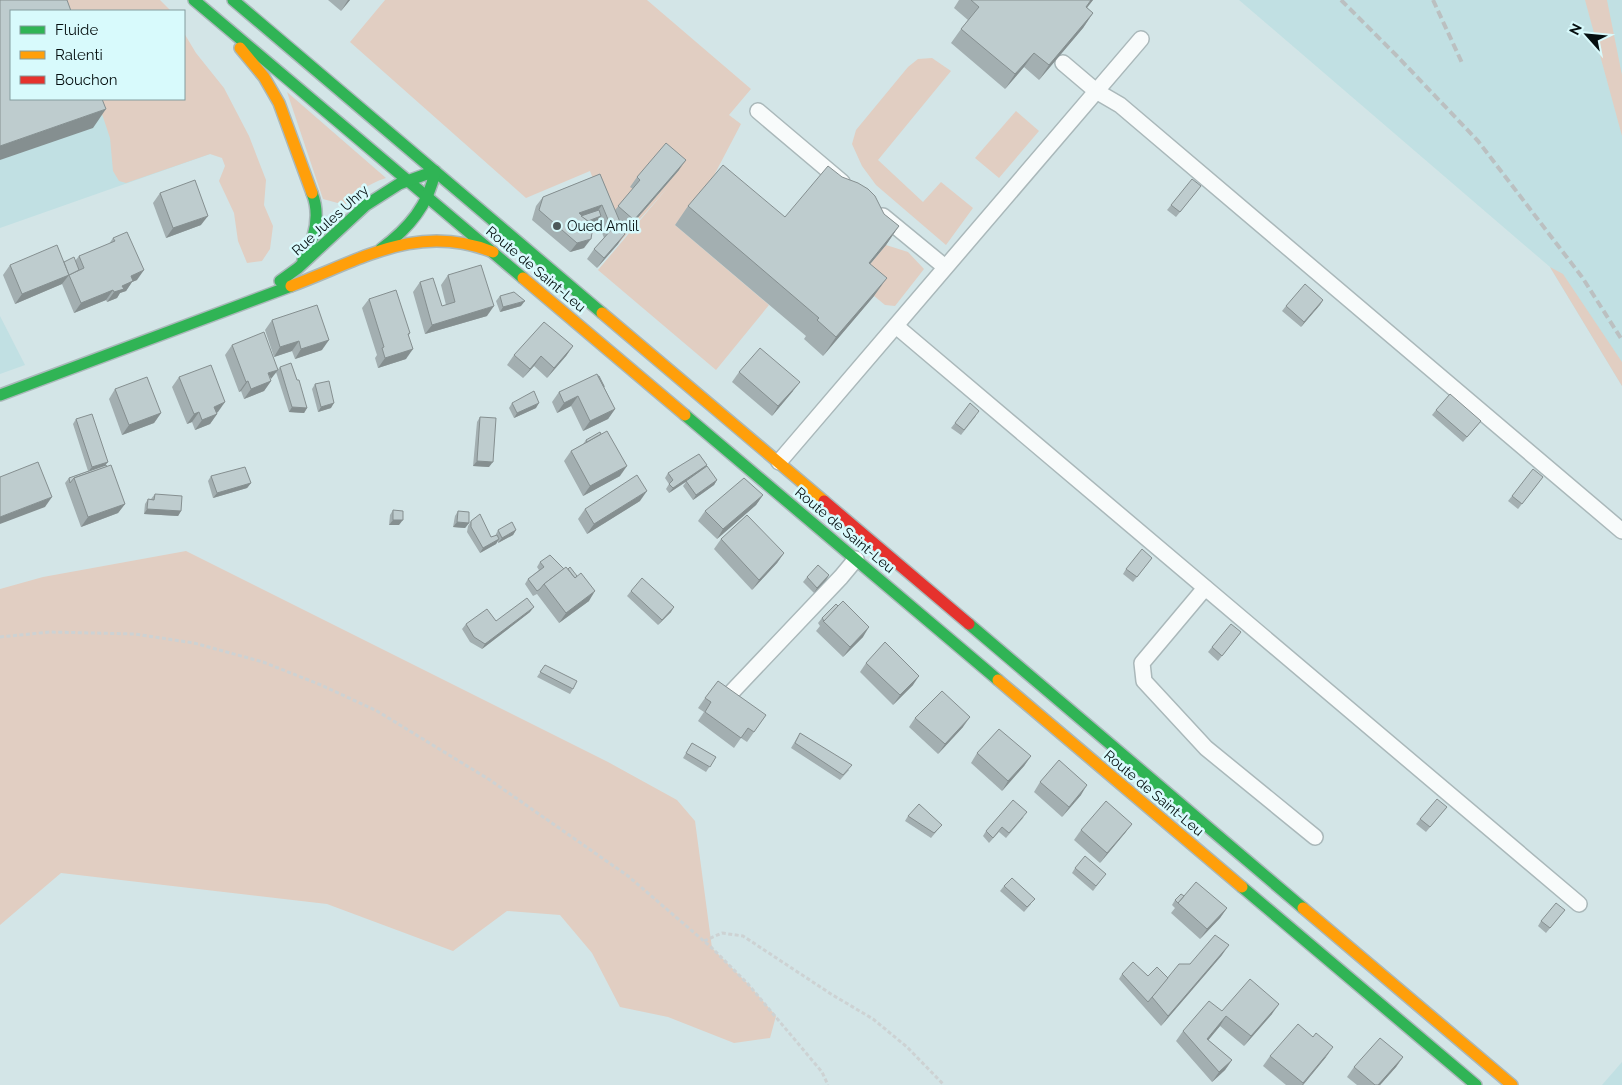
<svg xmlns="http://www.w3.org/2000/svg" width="1622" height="1085" viewBox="0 0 1622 1085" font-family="Raleway,sans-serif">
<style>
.built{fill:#c1e0e3}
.green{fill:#e1cec2}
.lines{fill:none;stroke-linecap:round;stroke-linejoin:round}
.lane-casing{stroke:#aab8ba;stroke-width:18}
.fast-casing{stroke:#aab8ba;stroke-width:14}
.slow-casing{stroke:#aab8ba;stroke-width:14}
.jam-casing{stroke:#aab8ba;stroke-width:14}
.path{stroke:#cdd2d3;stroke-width:3;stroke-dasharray:4 2.5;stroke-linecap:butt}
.lane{stroke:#f8fbfb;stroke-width:15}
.fast{stroke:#30b455;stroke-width:11}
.slow{stroke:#ff9f0a;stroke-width:11}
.jam{stroke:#e5322d;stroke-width:11}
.rail{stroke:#bbc0c1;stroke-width:4;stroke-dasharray:8 4;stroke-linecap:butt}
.wall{fill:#a3afb1}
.shaded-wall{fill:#858f90}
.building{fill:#beccce;stroke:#858f90}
.poi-dot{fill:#4d5a5b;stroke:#d8fafc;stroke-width:2}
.labels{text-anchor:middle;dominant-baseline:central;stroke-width:5;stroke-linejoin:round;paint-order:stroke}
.street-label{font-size:14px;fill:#050f10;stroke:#d8fafc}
.poi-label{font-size:14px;fill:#050f10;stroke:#d8fafc;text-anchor:start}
</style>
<rect width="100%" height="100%" fill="#d3e5e7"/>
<g class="built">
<polygon points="0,0 11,11 11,99 164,99 210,154 0,228"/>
<polygon points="1239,0 1622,0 1622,386 1550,267"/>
<polygon points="0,316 25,365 0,374"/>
<polygon points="1622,1062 1622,1085 1602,1085"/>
</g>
<g class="green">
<polygon points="57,0 160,0 171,11 61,11"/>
<polygon points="385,0 647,0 751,89 729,115 741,124 710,183 675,225 769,305 716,370 598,270 669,186 618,244 590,171 526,198 350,42"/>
<polygon points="1585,0 1607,0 1622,75 1622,136"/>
<polygon points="184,33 196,53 224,88 249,136 266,180 264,205 273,226 270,249 262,261 247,263 238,241 234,213 219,181 225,166 222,158 210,154 126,183 119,181 113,171 110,138 97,99 184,99"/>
<polygon points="932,58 951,71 878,160 923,202 941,182 973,208 946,245 876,185 862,166 852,144 856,130 908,67 918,59"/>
<path d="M 287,92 L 386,178 C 368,184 357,192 345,205 L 323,199 Z"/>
<polygon points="1016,111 1039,131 999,178 975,158"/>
<polygon points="886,245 908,252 924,269 895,306 885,305 856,281"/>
<polygon points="1550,267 1563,274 1622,362 1622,386"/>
<polygon points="186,551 608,762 677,800 695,821 712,948 748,984 776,1016 770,1038 734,1043 668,1017 620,1007 592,953 560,915 507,911 453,951 327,904 61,873 0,925 0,589 43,577"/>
</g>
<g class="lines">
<defs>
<g id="lane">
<polyline points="1063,63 1096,91 1120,105 1622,531"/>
<polyline points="758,111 842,182"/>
<polyline points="883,216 945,267"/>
<polyline points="896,326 1579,904"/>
<polyline points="779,462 1141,39"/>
<polyline points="1205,588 1142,663 1144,681 1206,748 1315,837"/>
<polyline points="730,694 841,577 856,559"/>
</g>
<g id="fast">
<polyline points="194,0 523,278"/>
<polyline points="233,0 602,313"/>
<path d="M 303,260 C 314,240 321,216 312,193"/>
<path d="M 280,281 L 298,268 L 366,205 L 399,184 L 435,171 C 429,205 408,229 381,249"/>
<polyline points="0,395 291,286"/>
<polyline points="685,415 998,680"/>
<polyline points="969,624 1303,908"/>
<polyline points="1242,887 1476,1085"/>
</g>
<g id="slow">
<polyline points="240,48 264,77 279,103 312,193"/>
<polyline points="523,278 685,415"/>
<path d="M 291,286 C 361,260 417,222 493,252"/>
<polyline points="602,313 824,501"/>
<polyline points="998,680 1242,887"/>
<polyline points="1303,908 1512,1085"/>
</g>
<polyline id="jam" points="824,501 969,624"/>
</defs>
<use href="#lane" class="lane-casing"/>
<use href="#fast" class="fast-casing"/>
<use href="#slow" class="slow-casing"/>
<use href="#jam" class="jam-casing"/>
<g class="path">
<polyline points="0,637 50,632 135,634 194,643 263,662 321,685 377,711 490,780 628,876 712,948 748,984 822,1072 828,1085"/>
<polyline points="704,941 722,933 743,936 831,994 873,1019 907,1047 944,1085"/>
</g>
<use href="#lane" class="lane"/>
<use href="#fast" class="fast"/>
<use href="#slow" class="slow"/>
<use href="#jam" class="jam"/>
<g class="rail">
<polyline points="1341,0 1397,56 1478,141 1582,277 1622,340"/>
<polyline points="1433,0 1463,65"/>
</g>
</g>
<g class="wall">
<polygon points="328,0 350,0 341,11"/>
<polygon points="959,0 1093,0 1087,8 1093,13 1083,28 1039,80 1024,67 1005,89 951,43 961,29 968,20 954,8"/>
<polygon points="679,170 628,229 620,223 618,244 597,268 587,259 594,249 604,238 598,222 591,224 584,248 570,252 532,220 536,206 543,197 600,174 615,210 633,189 630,187 637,177"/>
<polygon points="1197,191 1176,217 1167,210 1171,205"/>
<polygon points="160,193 201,225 166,238 153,203"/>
<polygon points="688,206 785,217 884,214 899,226 886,245 870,264 874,296 823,356 804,339 806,336 675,225"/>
<polygon points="113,238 137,280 132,282 126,291 120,293 117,298 107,302 106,300 74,313 62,284 15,304 3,275 10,265 75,261 79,256 109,244"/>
<polygon points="448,275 487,316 425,334 413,292 420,282 442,306 446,305 441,285"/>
<polygon points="500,296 521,306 500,312 496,301"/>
<polygon points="369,299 410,333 409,335 406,359 378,368 375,358 377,355 362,308"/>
<polygon points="1323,300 1301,327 1282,311 1286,306"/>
<polygon points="272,320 322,350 295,359 292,351 274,357 265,330"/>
<polygon points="232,345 271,380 271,381 264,391 244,399 241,391 239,392 225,355"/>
<polygon points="573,346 566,356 547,378 534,366 523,378 507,365 514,355"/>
<polygon points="280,367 307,408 304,413 289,412 276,372"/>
<polygon points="739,372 793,391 772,416 732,382"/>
<polygon points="179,377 218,412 217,413 217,414 210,424 195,430 192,422 187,424 172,387"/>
<polygon points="315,384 331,408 318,412 312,389"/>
<polygon points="604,387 615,409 608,419 583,431 571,406 557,413 552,402 559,392"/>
<polygon points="115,389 161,413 154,423 122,435 109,399"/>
<polygon points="512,403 536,408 514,418 509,408"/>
<polygon points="1436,410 1481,421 1463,442 1432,415"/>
<polygon points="976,416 961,435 951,428 955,423"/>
<polygon points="480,417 489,467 473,466 477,422"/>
<polygon points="76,419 105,465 125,504 118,513 81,527 65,483 69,478 88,471 73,424"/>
<polygon points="586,440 620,476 583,496 564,461 571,451 583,444"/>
<polygon points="707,465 705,468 717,480 714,485 693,500 683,486 686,482 669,493 666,489 669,484 665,478 668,473"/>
<polygon points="211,476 251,483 247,488 213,498 208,481"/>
<polygon points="1539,482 1518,509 1508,501 1512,496"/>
<polygon points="155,494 181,511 178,516 144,514 145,504 148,499 151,499"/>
<polygon points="763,495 756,505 717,539 698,521 705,511"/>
<polygon points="640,501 587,534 578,519 585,509"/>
<polygon points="393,510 399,525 389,525 390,515"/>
<polygon points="458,511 469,523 465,528 453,527 455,516"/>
<polygon points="471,521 491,537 495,536 498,530 516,530 513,535 498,543 498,541 496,544 480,553 467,532 468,526"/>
<polygon points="721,539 784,553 777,563 752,590 714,549"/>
<polygon points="1152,558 1133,582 1123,574 1126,569"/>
<polygon points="540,562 589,601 559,623 537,594 533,596 525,584 528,579 539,570 537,567"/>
<polygon points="829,575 826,580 814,593 803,582 807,577"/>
<polygon points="631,591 671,612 658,625 627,596"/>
<polygon points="838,606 863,637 843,657 816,631 820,626 818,623 822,618"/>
<polygon points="530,612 482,649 470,642 462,629 466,624 496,621"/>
<polygon points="1241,632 1218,661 1208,652 1212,647"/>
<polygon points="866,663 913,685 893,705 860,672"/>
<polygon points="545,665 573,689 570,694 537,677"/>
<polygon points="705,698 766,715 747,742 741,738 734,748 698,721 704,712 698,708"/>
<polygon points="915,718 963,727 938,754 909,727"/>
<polygon points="800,733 849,770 840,780 791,748"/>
<polygon points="692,743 716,757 706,772 683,758"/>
<polygon points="977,753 1031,756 1024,766 1002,791 971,763"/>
<polygon points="1040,782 1081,795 1062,817 1034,792"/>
<polygon points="1447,807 1426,832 1416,824 1420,819"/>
<polygon points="908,816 942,825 931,838 905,821"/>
<polygon points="1024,817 1006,838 999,832 989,843 983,836 986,831"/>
<polygon points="1132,824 1125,833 1100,863 1074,840 1081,830"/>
<polygon points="1075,868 1102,879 1093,891 1072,873"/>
<polygon points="1004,886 1031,904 1024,912 1000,891"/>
<polygon points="1184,896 1227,908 1220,918 1200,939 1171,913 1175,908 1172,905 1175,900"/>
<polygon points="1565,910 1546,933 1538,926 1541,921"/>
<polygon points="1222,955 1161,1026 1119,979 1122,974 1168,978 1190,964"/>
<polygon points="1222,1011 1272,1014 1244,1046 1220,1026 1208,1040 1232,1060 1225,1070 1212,1082 1176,1041 1183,1031"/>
<polygon points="1270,1056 1326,1057 1303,1085 1286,1085 1263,1066"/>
<polygon points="1403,1057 1396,1067 1380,1085 1357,1085 1347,1077 1354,1067"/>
</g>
<g class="shaded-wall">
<polygon points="348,0 350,0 341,11"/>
<polygon points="1091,0 1093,0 1076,21"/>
<polygon points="1093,13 1083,28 1039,80 1049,65"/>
<polygon points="1034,53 1024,67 1005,89 1015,74"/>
<polygon points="106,109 93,128 0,160 0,146"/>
<polygon points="686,160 679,170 628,229 634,220"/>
<polygon points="602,205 595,215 578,221 579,213"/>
<polygon points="208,216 201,225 166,238 173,228"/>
<polygon points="601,216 598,221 578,229 581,224"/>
<polygon points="899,226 886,245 856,281 869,263"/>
<polygon points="625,234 618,244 597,268 604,258"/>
<polygon points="591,239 584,248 570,252 577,243"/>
<polygon points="144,270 137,280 132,282 126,291 120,293 117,298 107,302 114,292 131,276"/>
<polygon points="69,275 62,284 15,304 22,294"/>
<polygon points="887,278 874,296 823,356 836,337"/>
<polygon points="113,290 106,300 74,313 81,303"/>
<polygon points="1323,300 1320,305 1301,327 1304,322"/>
<polygon points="525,301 521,306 500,312 503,307"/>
<polygon points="494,306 487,316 425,334 432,325"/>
<polygon points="329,340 322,350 295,359 301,349"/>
<polygon points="299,341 292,351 274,357 280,347"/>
<polygon points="573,346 566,356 547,378 554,368"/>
<polygon points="413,349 406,359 378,368 385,358"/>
<polygon points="541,356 534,366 523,378 530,369"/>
<polygon points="278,370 271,379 268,373"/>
<polygon points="248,381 241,391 239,392 246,382"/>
<polygon points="271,381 264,391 244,399 251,389"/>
<polygon points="800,382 793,391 772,416 778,406"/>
<polygon points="578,396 571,406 557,413 564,403"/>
<polygon points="225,402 218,412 207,416 214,407"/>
<polygon points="334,403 331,408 318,412 321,407"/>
<polygon points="539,403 536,408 514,418 517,413"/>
<polygon points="292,407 307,408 304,413 289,412"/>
<polygon points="615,409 608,419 583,431 590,421"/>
<polygon points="199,412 192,422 187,424 194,414"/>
<polygon points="161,413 154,423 122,435 129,425"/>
<polygon points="217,414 210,424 195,430 202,420"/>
<polygon points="477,461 493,462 489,467 473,466"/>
<polygon points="108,462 104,467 88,472 92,467"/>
<polygon points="707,465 703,470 669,493 673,488"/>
<polygon points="627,466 620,476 583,496 590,486"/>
<polygon points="717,480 714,485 693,500 696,495"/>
<polygon points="251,483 247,488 213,498 217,493"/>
<polygon points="647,491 640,501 587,534 594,524"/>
<polygon points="763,495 756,505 717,539 723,529"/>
<polygon points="52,497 45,507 0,524 0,517"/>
<polygon points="125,504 118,513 81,527 88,517"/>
<polygon points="147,509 181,511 178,516 144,514"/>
<polygon points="393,520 403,520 399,525 389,525"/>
<polygon points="457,522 469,523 465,528 453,527"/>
<polygon points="516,530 513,535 498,543 502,538"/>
<polygon points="499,539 496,544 480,553 483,548"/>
<polygon points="784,553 777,563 752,590 759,580"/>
<polygon points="829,575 826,580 814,593 817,588"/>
<polygon points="595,591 589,601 559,623 566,613"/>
<polygon points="534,607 530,612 482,649 485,644"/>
<polygon points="674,607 671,612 658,625 662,620"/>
<polygon points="869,627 863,637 843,657 850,647"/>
<polygon points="919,676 913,685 893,705 900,695"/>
<polygon points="970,717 963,727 938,754 945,744"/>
<polygon points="1031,756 1024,766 1002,791 1008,781"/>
<polygon points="1087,785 1081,795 1062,817 1069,807"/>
<polygon points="1132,824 1125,833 1100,863 1107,853"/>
<polygon points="1227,908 1220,918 1200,939 1207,929"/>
<polygon points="1229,945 1222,955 1161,1026 1168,1016"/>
<polygon points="1279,1004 1272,1014 1244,1046 1251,1036"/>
<polygon points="1226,1016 1220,1026 1201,1049 1207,1039"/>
<polygon points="1333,1047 1326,1057 1303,1085 1302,1085"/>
<polygon points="1403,1057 1396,1067 1380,1085 1378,1085"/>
<polygon points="1232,1060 1225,1070 1212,1082 1219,1072"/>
</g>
<g class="building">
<polygon points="0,0 67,0 71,11 11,11 11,99 102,99 106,109 0,146"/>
<polygon points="971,0 1091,0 1086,7 1093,13 1049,65 1034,53 1015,74 961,29 979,7"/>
<polygon points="666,143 686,160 634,220 618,206 640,180 637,177"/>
<polygon points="723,165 785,217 828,166 842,177 858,183 868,189 875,196 884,214 899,226 869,263 887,278 836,337 817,320 819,318 688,206"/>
<polygon points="600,174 625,234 604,258 594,249 612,229 602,205 579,213 593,226 591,239 577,243 539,210 543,197"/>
<polygon points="1192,179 1201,186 1180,212 1171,205"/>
<polygon points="195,180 208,216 173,228 160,193"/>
<polygon points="599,210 601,216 588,221 581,216"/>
<polygon points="127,232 144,270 131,276 133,281 122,286 124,289 114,292 113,290 81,303 69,275 22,294 10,265 57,245 69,275 84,268 79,256 115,241 113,238"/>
<polygon points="74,257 79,270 69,275 64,262"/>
<polygon points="481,265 494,306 432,325 420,282 433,278 442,306 455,302 448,275"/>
<polygon points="1305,284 1323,300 1304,322 1286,306"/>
<polygon points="396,290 410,333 408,334 413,349 385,358 382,348 384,347 369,299"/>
<polygon points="514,292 525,301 503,307 500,296"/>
<polygon points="317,305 329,340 301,349 299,341 280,347 272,320"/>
<polygon points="544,322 573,346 554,368 541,356 530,369 514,355"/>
<polygon points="264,332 278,370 268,373 271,381 251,389 248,381 246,382 232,345"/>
<polygon points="760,348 800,382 778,406 739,372"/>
<polygon points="291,363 297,380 299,380 307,408 292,407 280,367"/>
<polygon points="211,365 225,402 214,407 217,414 202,420 199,412 194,414 179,377"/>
<polygon points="597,374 615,409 590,421 578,396 564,403 559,392"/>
<polygon points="598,376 599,376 604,386 604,387"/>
<polygon points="147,377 161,413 129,425 115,389"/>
<polygon points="329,381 334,403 321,407 315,384"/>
<polygon points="534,391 539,403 517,413 512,403"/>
<polygon points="1450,394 1481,421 1467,437 1436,410"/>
<polygon points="970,403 979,411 964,430 955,423"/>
<polygon points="92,414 108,462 92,467 76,419"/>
<polygon points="480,417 496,418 493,462 477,461"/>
<polygon points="607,431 627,466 590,486 571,451"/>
<polygon points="600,432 601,434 587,442 586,440"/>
<polygon points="699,454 707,465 673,488 669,484 673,480 668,473"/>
<polygon points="38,462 52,497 0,517 0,477"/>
<polygon points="106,465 107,467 74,478 70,483 69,478"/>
<polygon points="111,465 125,504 88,517 74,478"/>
<polygon points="707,466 717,480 696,495 686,481"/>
<polygon points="245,467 251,483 217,493 211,476"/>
<polygon points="1533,469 1543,477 1522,504 1512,496"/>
<polygon points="637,475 647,491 594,524 585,509"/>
<polygon points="744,478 763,495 723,529 705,511"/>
<polygon points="155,494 182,496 181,511 147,509 148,499 154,500"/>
<polygon points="393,510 403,511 403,520 393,520"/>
<polygon points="458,511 469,512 469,523 457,522"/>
<polygon points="480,514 491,537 497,535 499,539 483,548 471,527 471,521"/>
<polygon points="747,515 784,553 759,580 721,539"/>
<polygon points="512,522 516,530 502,538 498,530"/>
<polygon points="1142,549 1152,558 1137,577 1126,569"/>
<polygon points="550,555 564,569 544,584 540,589 537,591 528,579 544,567 540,562"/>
<polygon points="818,565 829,575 817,588 807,577"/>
<polygon points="566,567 575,578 581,573 595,591 566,613 544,584"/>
<polygon points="570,567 577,576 575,578 568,569"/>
<polygon points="642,578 674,607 662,620 631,591"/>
<polygon points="527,598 534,607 485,644 474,637 466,624 487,609 496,621"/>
<polygon points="843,601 869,627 850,647 823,621"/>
<polygon points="836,604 838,606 824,621 822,618"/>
<polygon points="1231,624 1241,632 1222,656 1212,647"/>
<polygon points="885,642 919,676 900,695 866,663"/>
<polygon points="545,665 577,681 573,689 540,672"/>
<polygon points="718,681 766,715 754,732 748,728 741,738 705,712 711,702 705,698"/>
<polygon points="942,691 970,717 945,744 915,718"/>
<polygon points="999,729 1031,756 1008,781 977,753"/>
<polygon points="800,733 852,765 843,775 795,743"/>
<polygon points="692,743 716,757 710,767 686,753"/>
<polygon points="1059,760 1087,785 1069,807 1040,782"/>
<polygon points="1437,799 1447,807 1430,827 1420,819"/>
<polygon points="1013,800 1027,812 1009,833 1002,827 993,838 986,831"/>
<polygon points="1106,801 1132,824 1107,853 1081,830"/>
<polygon points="919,804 942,825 934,833 908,816"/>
<polygon points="1085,856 1106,874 1096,886 1075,868"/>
<polygon points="1012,878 1035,899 1027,907 1004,886"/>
<polygon points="1196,882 1227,908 1207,929 1178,903"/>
<polygon points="1181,894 1184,896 1178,903 1175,900"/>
<polygon points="1556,903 1565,910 1550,928 1541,921"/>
<polygon points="1215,935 1229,945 1168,1016 1152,997 1179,964 1190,964"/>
<polygon points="1133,962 1148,976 1157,967 1168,978 1148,1002 1122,974"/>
<polygon points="1250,979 1279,1004 1251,1036 1226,1016 1207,1039 1232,1060 1219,1072 1183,1031 1209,1001 1222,1011"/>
<polygon points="1298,1024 1313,1037 1316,1033 1333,1047 1303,1083 1270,1056"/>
<polygon points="1380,1038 1403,1057 1378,1085 1375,1085 1354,1067"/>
</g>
<circle class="poi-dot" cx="557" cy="226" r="5"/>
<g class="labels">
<g class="street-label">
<text transform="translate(330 220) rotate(-42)">Rue Jules Uhry</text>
<text transform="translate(536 269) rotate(40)">Route de Saint-Leu</text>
<text transform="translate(845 530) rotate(40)">Route de Saint-Leu</text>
<text transform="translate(1154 793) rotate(40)">Route de Saint-Leu</text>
</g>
<g class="poi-label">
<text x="567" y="226">Oued Amlil</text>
</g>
</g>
<rect x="10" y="10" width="175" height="90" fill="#d8fafc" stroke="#849c9e"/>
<rect x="20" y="26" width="25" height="8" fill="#30b455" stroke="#849c9e"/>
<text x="55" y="35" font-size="15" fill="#050f10">Fluide</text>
<rect x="20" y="51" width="25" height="8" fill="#ff9f0a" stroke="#849c9e"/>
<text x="55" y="60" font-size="15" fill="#050f10">Ralenti</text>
<rect x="20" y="76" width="25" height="8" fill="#e5322d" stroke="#849c9e"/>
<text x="55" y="85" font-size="15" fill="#050f10">Bouchon</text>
<g transform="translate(1587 35) rotate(297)" stroke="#d8fafc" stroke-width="4" paint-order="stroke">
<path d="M0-4L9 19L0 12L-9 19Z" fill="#050f10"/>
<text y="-8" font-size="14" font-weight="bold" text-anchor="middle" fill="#050f10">N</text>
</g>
</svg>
